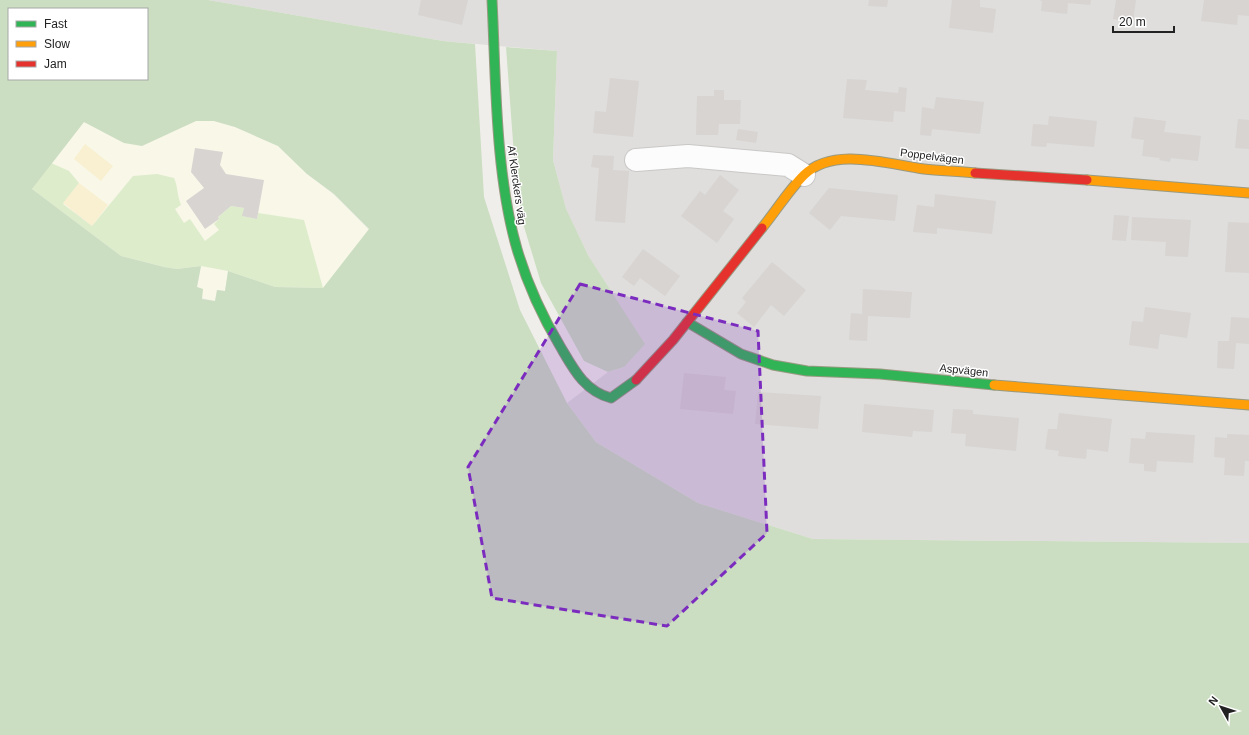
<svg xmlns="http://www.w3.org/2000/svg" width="1249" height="735" viewBox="0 0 1249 735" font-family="Arial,sans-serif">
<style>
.residential{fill:#dfdedc}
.education{fill:#f8f7e8}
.grass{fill:#ddeccb}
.forest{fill:#cbdec1;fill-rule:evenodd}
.sand{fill:#f8f0d0}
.building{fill:#d7d4d2}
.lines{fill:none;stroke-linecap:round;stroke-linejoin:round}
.street-casing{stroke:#c9c8c7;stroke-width:24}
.fast-casing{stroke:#999a82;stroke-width:11}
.slow-casing{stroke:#999a82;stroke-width:11}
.jam-casing{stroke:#999a82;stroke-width:11}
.street{stroke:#fdfcfc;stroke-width:22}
.fast{stroke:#30b455;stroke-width:9}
.slow{stroke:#ff9f0a;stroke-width:9}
.jam{stroke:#e5322d;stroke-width:9}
.marked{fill:#7b2cbf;fill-opacity:0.2;stroke:#7b2cbf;stroke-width:3;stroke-dasharray:8 5;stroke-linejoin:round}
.labels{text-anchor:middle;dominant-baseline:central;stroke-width:3;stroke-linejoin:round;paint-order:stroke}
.street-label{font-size:11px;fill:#222;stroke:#fff}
</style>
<rect width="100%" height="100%" fill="#f0eeeb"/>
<polygon class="residential" points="208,0 1249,0 1249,543 813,539 698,503 596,442 567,403 608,372 624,367 589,257 566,210 553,160 557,51 443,41"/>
<polygon class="education" points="196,121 214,121 235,127 278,146 307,174 332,193 369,230 323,288 275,287 228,271 225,291 217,290 215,301 202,298 197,288 201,266 177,269 32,189 84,122 124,143 180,128"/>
<path class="grass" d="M 51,163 L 69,171 L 79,183 L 63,204 L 92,226 L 133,176 L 157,174 L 174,178 C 178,187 177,195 181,205 L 175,209 L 184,223 L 190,219 L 205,241 L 219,230 L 214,224 L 219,219 L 218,217 L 231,206 L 244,208 L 243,216 L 257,219 L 258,213 L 304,220 L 323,288 L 275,287 L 228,271 L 201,266 L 177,269 L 164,267 L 121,256 L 32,189 Z"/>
<g class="forest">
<path d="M 0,0 L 208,0 L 443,41 L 475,44 L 484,197 L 520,310 L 567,403 L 596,442 L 698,503 L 813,539 L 1249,543 L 1249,735 L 0,735 ZM 9,9 L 147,9 L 147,79 L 9,79 ZM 196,121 L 214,121 L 235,127 L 278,146 L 307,174 L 334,194 L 369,229 L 323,288 L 275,287 L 228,271 L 225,291 L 217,290 L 215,301 L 202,299 L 203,289 L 197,287 L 201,266 L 177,269 L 164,267 L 121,256 L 32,189 L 84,122 L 124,143 L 142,146 Z"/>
<polygon points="506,47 557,51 553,160 566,209 589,257 645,344 624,367 608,372 584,361 541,283 522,220 515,169"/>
</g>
<g class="sand">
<polygon points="85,144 113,166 101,181 74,159"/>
<polygon points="79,183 108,205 92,226 63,203"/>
</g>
<g class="building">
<polygon points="421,0 468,0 462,25 418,15"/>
<polygon points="869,0 888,0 887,7 868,6"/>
<polygon points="952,0 980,0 980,7 996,9 993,33 949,28"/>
<polygon points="1039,0 1091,0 1090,5 1068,3 1067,14 1041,11 1042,1"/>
<polygon points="1116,0 1136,0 1133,22 1113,19"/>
<polygon points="1204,0 1249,0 1249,16 1238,15 1237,25 1201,21"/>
<polygon points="610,78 639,81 633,137 593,133 595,111 606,112"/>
<polygon points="847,79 867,80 865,90 898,93 899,87 907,88 905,112 894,111 893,122 843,118"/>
<polygon points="714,90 724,90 724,100 741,100 740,124 719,124 718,135 696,135 697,96 714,96"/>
<polygon points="936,97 984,102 980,134 932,129 931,136 920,135 922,107 934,109"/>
<polygon points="1049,116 1097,121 1094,147 1047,143 1046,147 1031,146 1033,124 1048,125"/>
<polygon points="1134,117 1166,121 1164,132 1201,136 1198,161 1171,158 1170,162 1159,160 1160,158 1142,156 1144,140 1131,138"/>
<polygon points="1238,119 1249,120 1249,149 1235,148"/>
<polygon points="738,129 758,132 756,143 736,140"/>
<polygon points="195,148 223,152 220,165 226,174 264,180 257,219 242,216 244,208 231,206 218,217 219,219 205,229 186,201 204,188 191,172"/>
<polygon points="593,155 614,156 613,170 629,171 625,223 595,221 599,168 591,167"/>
<polygon points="720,175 739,190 723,211 734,219 717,243 681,216 700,191 705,195"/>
<polygon points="829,188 898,195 895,221 841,216 830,230 809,213"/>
<polygon points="935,194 996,201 992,234 937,228 937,234 913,232 917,205 934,207"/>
<polygon points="1114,215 1129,216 1126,241 1112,240"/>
<polygon points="1132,217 1191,220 1188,257 1165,256 1166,242 1131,240"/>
<polygon points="1228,222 1249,223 1249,273 1225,272"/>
<polygon points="643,249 680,276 665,296 640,278 634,286 622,277"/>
<polygon points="772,262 806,290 784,316 771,305 754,327 737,313 746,302 742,298"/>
<polygon points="863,289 912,292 910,318 868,316 867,341 849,340 851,313 862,314"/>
<polygon points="1145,307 1191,313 1187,338 1160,334 1158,349 1129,345 1132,321 1143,322"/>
<polygon points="1231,317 1249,318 1249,344 1236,343 1234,369 1217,368 1218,341 1229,341"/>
<polygon points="684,373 726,377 724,390 736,391 733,414 680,409"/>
<polygon points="758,392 821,396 818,429 755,424"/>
<polygon points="864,404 934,410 932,432 913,431 912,437 862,432"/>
<polygon points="953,409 973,410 973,414 1019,418 1016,451 965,446 966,434 951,433"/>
<polygon points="1059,413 1112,419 1108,452 1087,449 1086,459 1058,456 1059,451 1045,449 1048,429 1057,429"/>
<polygon points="1146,432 1195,435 1193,463 1157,461 1156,472 1144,471 1144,464 1129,463 1131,438 1145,439"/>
<polygon points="1227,434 1249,435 1249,461 1245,461 1244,476 1224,475 1225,458 1214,457 1215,437 1227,438"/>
</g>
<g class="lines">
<defs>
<polyline id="street" points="636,160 688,156 788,165 804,175"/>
<g id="fast">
<path d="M 492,0 C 496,80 495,173 517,249 C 527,283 542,316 560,346 C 573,368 584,391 611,398 L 636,380"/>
<polyline points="687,322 741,354 773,365 807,371 880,374 994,385"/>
</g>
<g id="slow">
<polyline points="1087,180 1249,193"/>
<path d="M 762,228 C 776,211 788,191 804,175 C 833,146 888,164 924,169 C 941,171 958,171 975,173"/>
<polyline points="994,385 1249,405"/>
</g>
<g id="jam">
<polyline points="975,173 1087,180"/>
<polyline points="636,380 673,340 762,228"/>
</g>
</defs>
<use href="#street" class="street-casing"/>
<use href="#fast" class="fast-casing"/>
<use href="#slow" class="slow-casing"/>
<use href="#jam" class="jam-casing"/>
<use href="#street" class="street"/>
<use href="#fast" class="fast"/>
<use href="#slow" class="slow"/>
<use href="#jam" class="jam"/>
</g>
<path class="marked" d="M 580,284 L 758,331 L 767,533 L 667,626 L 492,598 L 468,467 Z"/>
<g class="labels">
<g class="street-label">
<text transform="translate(932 156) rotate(7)">Poppelvägen</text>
<text transform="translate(517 185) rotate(82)">Af Klerckers väg</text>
<text transform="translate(964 370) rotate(6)">Aspvägen</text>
</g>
</g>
<rect x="8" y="8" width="140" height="72" fill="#ffffff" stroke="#a7a7a7"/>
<rect x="16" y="21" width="20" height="6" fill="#30b455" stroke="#a7a7a7"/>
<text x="44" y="28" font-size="12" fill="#222222">Fast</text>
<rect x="16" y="41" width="20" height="6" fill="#ff9f0a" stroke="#a7a7a7"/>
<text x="44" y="48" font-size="12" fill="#222222">Slow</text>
<rect x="16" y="61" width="20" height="6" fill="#e5322d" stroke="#a7a7a7"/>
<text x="44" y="68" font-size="12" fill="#222222">Jam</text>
<g transform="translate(1221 707) rotate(309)" stroke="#ffffff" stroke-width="3" paint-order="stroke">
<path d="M0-3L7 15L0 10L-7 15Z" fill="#222222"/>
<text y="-6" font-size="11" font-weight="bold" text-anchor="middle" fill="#222222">N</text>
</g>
<path d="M1113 26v6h61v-6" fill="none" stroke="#222222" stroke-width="2"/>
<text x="1119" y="26" font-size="12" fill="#222222" stroke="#ffffff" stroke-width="3" paint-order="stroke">20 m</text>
</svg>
